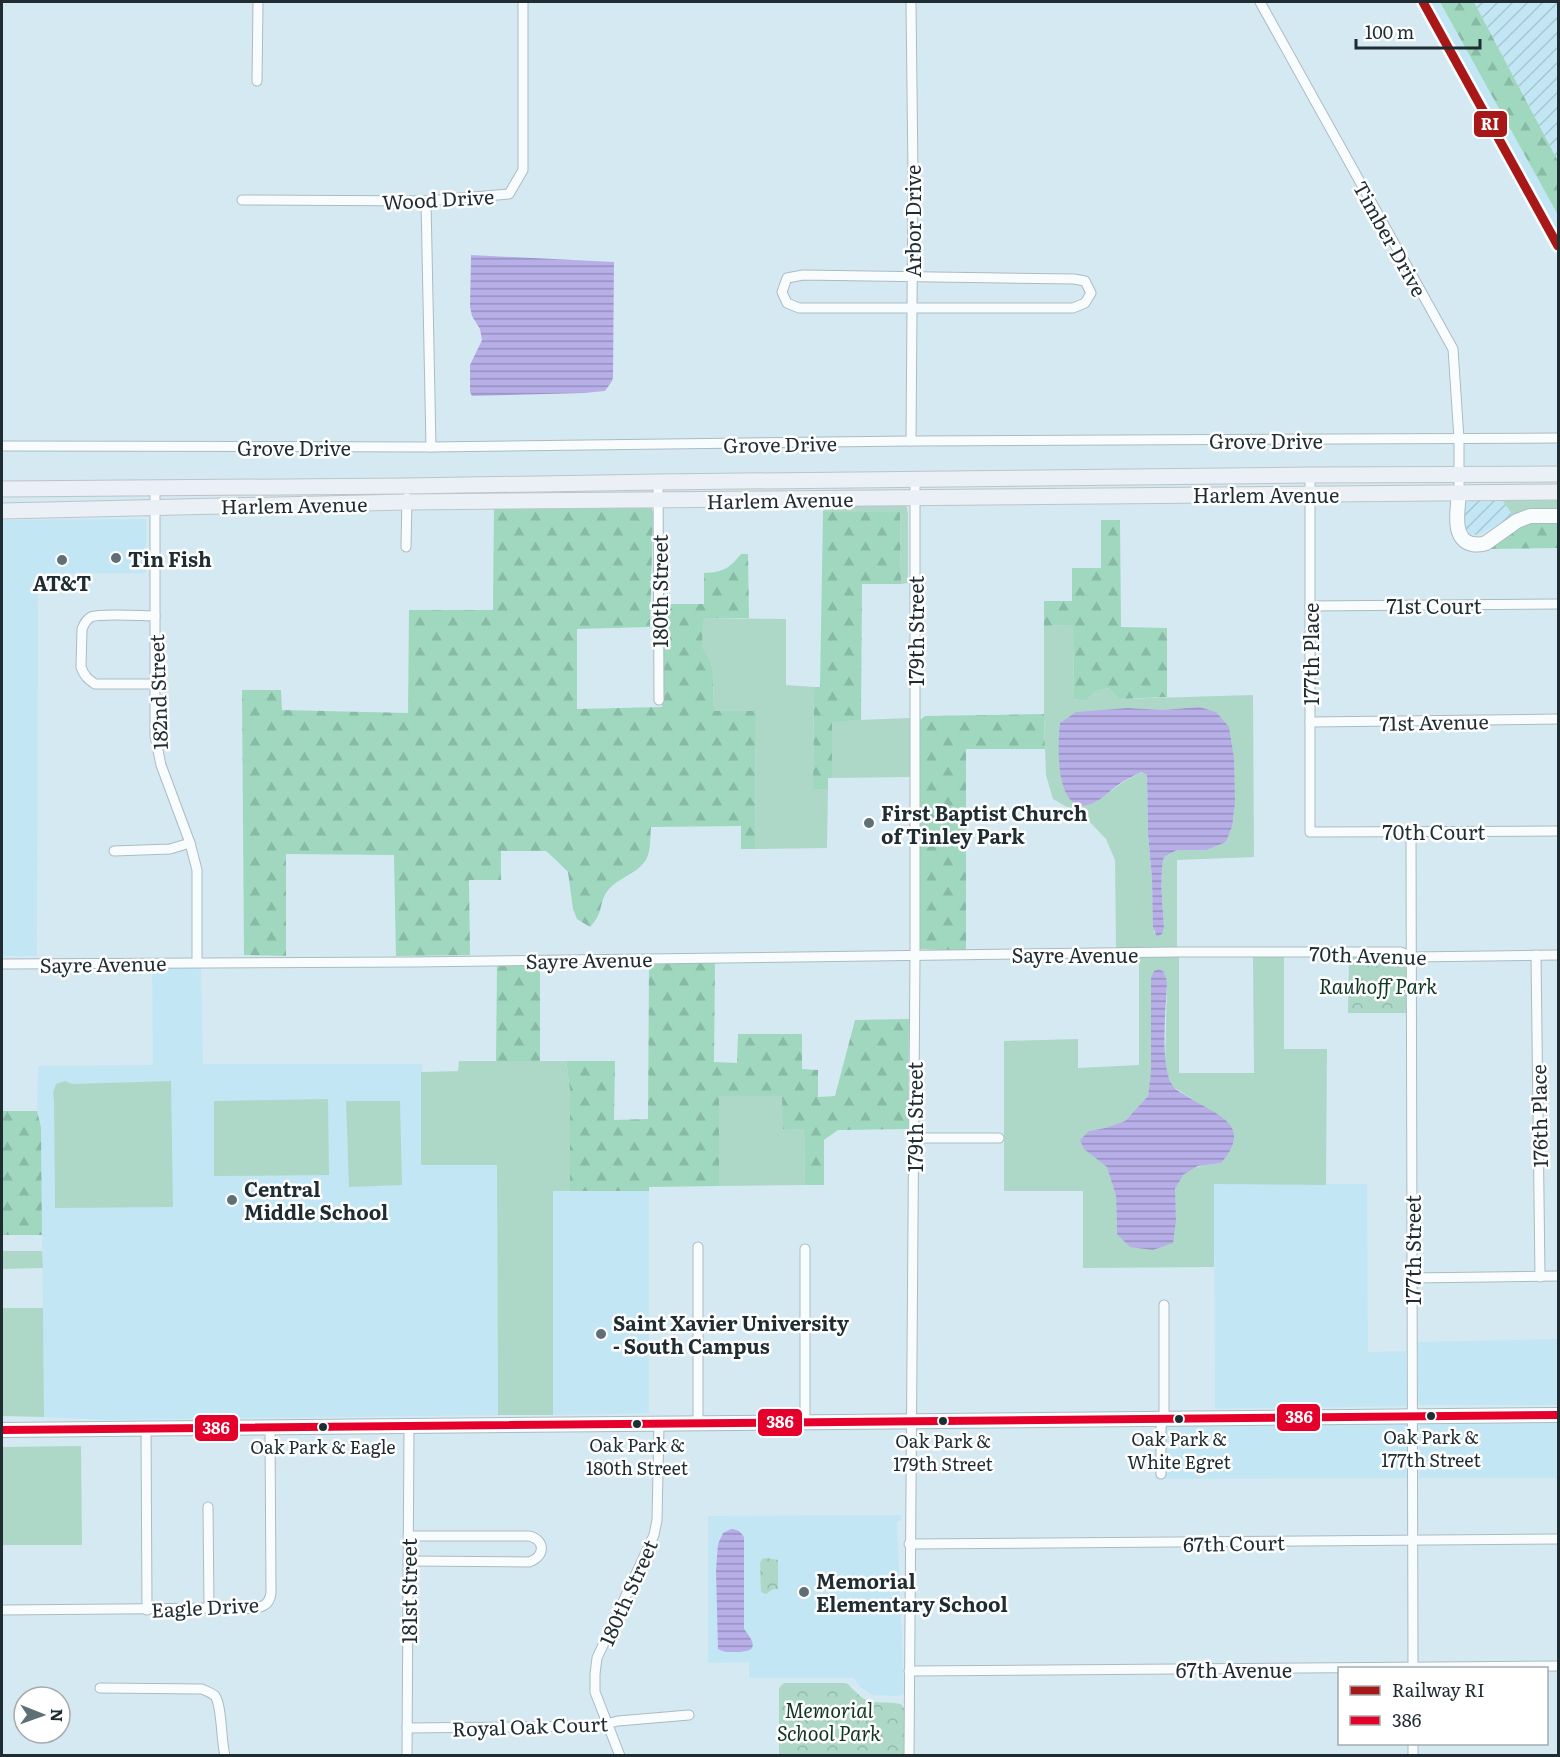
<svg xmlns="http://www.w3.org/2000/svg" width="1560" height="1757" viewBox="0 0 1560 1757" font-family="Literata,serif">
<style>
.built{fill:#c3e6f5}
.industrial{fill:url(#industrial-furrows)}
.grass{fill:#add8c7;fill-rule:evenodd}
.forest{fill:url(#forest-firs)}
.park{fill:url(#park-crowns)}
.water{fill:url(#water-rules)}
.lines{fill:none;stroke-linecap:round;stroke-linejoin:round}
.street-casing{stroke:#abbbc2;stroke-width:11}
.secondary-casing{stroke:#abbbc2;stroke-width:16}
.primary-casing{stroke:#bbc5c9;stroke-width:17}
.street{stroke:#f9fcfd;stroke-width:9}
.secondary{stroke:#f9fcfd;stroke-width:14}
.primary{stroke:#eaf0f5;stroke-width:15}
.bus-1-casing{stroke:#fff;stroke-width:12}
.bus-1{stroke:#e4002b;stroke-width:8}
.rail-1-casing{stroke:#fff;stroke-width:14}
.rail-1{stroke:#a81818;stroke-width:9}
.poi-dot{fill:#5f6f76;stroke:#fff;stroke-width:2}
.bus-dot{fill:#1f2d33;stroke:#fff;stroke-width:2}
.labels{text-anchor:middle;dominant-baseline:central;stroke-width:5;stroke-linejoin:round;paint-order:stroke}
.bus-label{font-size:18px;fill:#1f2d33;stroke:#fff}
.street-label{font-size:20px;fill:#1f2d33;stroke:#fff}
.poi-label{font-size:20px;font-weight:bold;fill:#1f2d33;stroke:#fff;text-anchor:start}
.park-label{font-size:20px;font-style:italic;fill:#103622;stroke:#fff}
.line-badge{stroke:#fff;stroke-width:2}
.badge-label{font-size:16px;text-anchor:middle;font-weight:bold;fill:#fff}
</style>
<defs>
<pattern id="industrial-furrows" width="10" height="10" patternUnits="userSpaceOnUse" patternTransform="scale(1.5)"><rect width="10" height="10" fill="#c3e6f5"/><path d="M-1 1l2-2M0 10L10 0M9 11l2-2" fill="none" stroke="#a7c6d2"/></pattern>
<pattern id="forest-firs" width="22" height="20" patternUnits="userSpaceOnUse" patternTransform="scale(1.5)"><rect width="22" height="20" fill="#9fd8bf"/><path d="M5 1l3.5 6h-7zM16 11l3.5 6h-7z" fill="#88baa5"/></pattern>
<pattern id="park-crowns" width="20" height="18" patternUnits="userSpaceOnUse" patternTransform="scale(1.5)"><rect width="20" height="18" fill="#add8c7"/><path d="M2 6a3 3 0 1 1 6 0M12 15a3 3 0 1 1 6 0" fill="none" stroke="#94baab"/></pattern>
<pattern id="water-rules" width="6" height="5" patternUnits="userSpaceOnUse" patternTransform="scale(1.5)"><rect width="6" height="5" fill="#b8afe9"/><path d="M0 2.5h6" fill="none" stroke="#958fbd"/></pattern>
</defs>
<rect width="100%" height="100%" fill="#d5e9f2"/>
<g class="built">
<polygon points="1419,2 1440,2 1558,215 1558,253"/>
<polygon points="146,519 146,573 38,574 37,956 2,956 2,520"/>
<polygon points="152,965 201,965 203,1064 422,1064 421,1165 497,1165 498,1415 107,1420 44,1417 41,1127 37,1111 38,1066 153,1065"/>
<polygon points="1214,1184 1367,1184 1368,1352 1406,1351 1407,1406 1215,1409"/>
<polygon points="553,1191 649,1191 649,1413 553,1415"/>
<polygon points="1558,1339 1558,1405 1419,1405 1418,1401 1418,1342"/>
<polygon points="1558,1420 1558,1478 1419,1478 1420,1422"/>
<polygon points="1409,1422 1408,1478 1155,1479 1155,1425"/>
<polygon points="901,1515 901,1520 897,1522 904,1693 898,1696 872,1695 860,1687 854,1678 749,1678 749,1662 708,1663 708,1516"/>
</g>
<g class="industrial">
<polygon points="1474,2 1558,2 1558,161"/>
<polygon points="1500,497 1514,517 1478,535 1470,534 1464,526 1464,513 1466,503 1470,499"/>
</g>
<g class="grass">
<path d="M 1558,496 L 1558,510 C 1542,509 1529,508 1514,517 L 1500,497 Z"/>
<polygon points="823,503 906,504 908,514 908,583 901,584 900,512 823,512"/>
<polygon points="702,618 786,619 786,685 814,687 813,789 828,789 827,848 755,849 756,711 714,711 713,675 702,647"/>
<path d="M 1073,625 L 1074,699 L 1086,701 L 1096,691 L 1108,688 L 1119,699 L 1253,695 L 1254,857 L 1177,860 L 1177,948 L 1116,948 L 1115,860 L 1106,839 L 1086,818 L 1053,799 L 1046,775 L 1044,714 L 1044,626 ZM 1199,707 L 1232,827 L 1226,842 L 1207,850 L 1177,850 L 1164,857 C 1159,877 1163,906 1164,927 L 1154,933 L 1152,879 L 1148,834 L 1147,775 L 1143,772 C 1122,780 1107,796 1087,805 L 1128,708 L 1163,710 Z"/>
<polygon points="910,718 910,777 832,778 832,721"/>
<path d="M 1179,956 L 1179,1073 L 1254,1073 L 1253,957 L 1284,957 L 1284,1049 L 1327,1049 L 1326,1185 L 1214,1184 L 1214,1267 L 1083,1268 L 1083,1191 L 1004,1191 L 1004,1041 L 1078,1039 L 1078,1068 L 1139,1065 L 1139,957 ZM 1167,982 L 1165,1068 L 1172,1086 L 1192,1099 L 1221,1163 C 1202,1165 1179,1168 1175,1191 C 1174,1200 1176,1211 1176,1220 L 1117,1234 L 1116,1196 L 1107,1166 L 1089,1131 L 1105,1128 L 1125,1121 L 1148,1096 Z"/>
<polygon points="459,1061 566,1061 570,1090 570,1191 553,1191 553,1415 498,1415 497,1165 421,1165 421,1072 458,1071"/>
<polygon points="65,1081 72,1084 171,1081 173,1207 55,1208 54,1100 53,1093 56,1084"/>
<polygon points="718,1096 782,1096 804,1128 805,1185 719,1186"/>
<polygon points="328,1099 329,1175 214,1176 214,1101"/>
<polygon points="346,1101 400,1101 402,1185 349,1187"/>
<polygon points="2,1251 42,1251 43,1268 2,1269"/>
<polygon points="2,1308 43,1308 44,1417 2,1416"/>
<polygon points="81,1446 82,1545 2,1545 2,1447"/>
</g>
<g class="forest">
<polygon points="1440,2 1474,2 1558,161 1558,215"/>
<path d="M 651,505 L 653,514 L 650,627 L 577,629 L 577,709 L 662,707 L 662,604 L 704,604 L 704,573 C 723,572 729,569 741,554 L 748,554 L 749,618 L 703,618 L 702,647 L 710,661 L 713,675 L 714,711 L 756,711 L 755,849 L 741,849 L 741,826 L 651,827 C 650,836 651,847 648,855 C 643,873 616,877 606,893 C 599,905 603,914 590,927 L 577,919 L 573,909 L 568,872 L 556,860 L 546,851 L 501,851 L 501,880 L 469,880 L 470,955 L 396,956 L 394,855 L 286,854 L 286,956 L 244,955 L 242,690 L 281,690 L 282,710 L 408,713 L 409,610 L 493,610 L 494,506 Z"/>
<polygon points="823,512 900,512 901,584 862,584 861,720 832,722 832,778 828,778 828,789 813,789 814,687 820,687"/>
<polygon points="1101,520 1120,520 1121,627 1167,628 1167,697 1119,699 1108,688 1096,691 1086,701 1074,699 1073,625 1044,626 1044,601 1072,601 1072,568 1101,568"/>
<polygon points="1558,522 1558,548 1488,549 1508,535 1529,523"/>
<polygon points="1044,714 1045,749 966,749 966,951 919,949 920,720 925,716"/>
<polygon points="649,962 715,963 714,1062 737,1063 738,1034 802,1034 802,1069 818,1070 818,1097 835,1096 855,1020 909,1019 908,1129 838,1130 824,1140 824,1185 805,1185 804,1129 783,1129 782,1096 719,1096 719,1186 649,1187 649,1191 570,1191 570,1090 566,1061 615,1061 614,1120 648,1119"/>
<polygon points="540,965 540,1061 496,1061 497,966"/>
<polygon points="2,1111 37,1111 41,1127 42,1235 2,1235"/>
</g>
<g class="park">
<polygon points="1349,957 1403,957 1406,959 1407,1013 1348,1013"/>
<polygon points="767,1558 778,1560 778,1589 773,1589 766,1594 761,1592 760,1563 762,1559"/>
<path d="M 784,1683 L 845,1683 L 848,1684 C 871,1710 872,1699 901,1704 L 905,1710 L 905,1755 L 779,1756 L 779,1688 Z"/>
</g>
<g class="water">
<polygon points="471,255 614,262 613,377 612,381 605,391 584,393 472,396 470,392 470,365 482,340 480,329 472,316 470,307"/>
<path d="M 1199,707 L 1216,712 L 1229,727 L 1234,758 L 1235,802 L 1232,827 L 1226,842 L 1207,850 L 1177,850 L 1164,857 C 1159,876 1163,907 1164,927 L 1162,934 L 1157,937 L 1153,927 L 1152,879 L 1148,834 L 1147,775 L 1142,772 C 1132,776 1123,781 1114,788 C 1106,794 1098,803 1087,805 C 1054,811 1058,742 1060,723 L 1076,712 L 1128,708 L 1163,710 Z"/>
<path d="M 1159,969 L 1164,972 L 1167,982 C 1166,1007 1160,1062 1171,1083 C 1174,1089 1180,1092 1185,1095 C 1213,1114 1256,1123 1221,1163 L 1198,1166 L 1183,1175 L 1175,1189 L 1176,1220 L 1173,1243 L 1153,1250 L 1130,1247 L 1117,1234 L 1116,1196 L 1107,1167 L 1084,1149 L 1080,1140 L 1089,1131 L 1105,1128 L 1125,1121 L 1148,1096 L 1151,1073 L 1151,978 L 1154,971 Z"/>
<path d="M 731,1529 C 737,1529 740,1531 744,1537 L 744,1629 C 755,1643 759,1652 736,1652 C 729,1652 724,1653 718,1649 L 716,1570 L 718,1544 L 723,1533 Z"/>
</g>
<g class="lines">
<defs>
<g id="street">
<polyline points="911,2 913,175 911,441"/>
<polyline points="1260,2 1453,349 1459,439 1459,493"/>
<polyline points="257,81 258,2"/>
<polyline points="242,200 426,201 509,194 523,170 523,2"/>
<polyline points="426,201 431,447"/>
<polygon points="803,275 1074,279 1085,281 1091,293 1085,303 1073,308 799,308 787,303 782,292 787,278"/>
<polyline points="2,446 431,447 911,441 1558,438"/>
<polyline points="1310,475 1310,832 1558,831"/>
<polyline points="658,482 659,700"/>
<polyline points="155,489 155,736 161,765 190,843 197,870 197,962"/>
<polyline points="406,547 407,498"/>
<polyline points="1310,606 1558,604"/>
<path d="M 155,684 L 95,684 C 88,679 84,676 81,667 L 82,629 C 84,624 87,619 91,617 C 100,613 143,616 155,616"/>
<polyline points="1310,722 1558,719"/>
<polyline points="1411,831 1413,1668"/>
<polyline points="114,851 170,849 190,843"/>
<polyline points="1536,955 1540,1277"/>
<polyline points="2,964 414,962 1177,952 1401,952 1412,957 1558,955"/>
<polyline points="914,1138 999,1138"/>
<polyline points="698,1247 698,1423"/>
<polyline points="805,1249 805,1422"/>
<polyline points="1412,1278 1558,1276"/>
<polyline points="146,1429 147,1610"/>
<polyline points="1161,1474 1161,1427 1164,1419 1164,1305"/>
<polyline points="208,1507 209,1609"/>
<polyline points="909,1544 1558,1539"/>
<path d="M 408,1561 L 529,1562 C 545,1557 546,1540 529,1536 L 408,1536"/>
<path d="M 2,1610 L 232,1608 C 247,1608 270,1613 271,1592 L 270,1428"/>
<polyline points="909,1671 1558,1666"/>
<path d="M 100,1688 L 202,1689 C 206,1691 212,1693 215,1696 C 222,1705 221,1741 225,1756"/>
<polyline points="407,1728 598,1726 618,1721 689,1715"/>
<polyline points="1413,1744 1413,1756"/>
<polyline points="407,1756 409,1426"/>
<polyline points="620,1756 595,1692 595,1674 597,1658 654,1535 657,1520 659,1424"/>
<polyline points="909,1756 915,956 915,479"/>
</g>
<g id="secondary">
<path d="M 1459,493 C 1458,509 1451,539 1472,544 C 1478,545 1481,545 1486,543 L 1517,521 L 1530,516 L 1558,516"/>
<polyline points="2,1430 1558,1415"/>
</g>
<g id="primary">
<polyline points="2,489 407,486 658,482 1310,475 1558,474"/>
<polyline points="2,511 407,502 1558,492"/>
</g>
</defs>
<use href="#street" class="street-casing"/>
<use href="#secondary" class="secondary-casing"/>
<use href="#primary" class="primary-casing"/>
<use href="#street" class="street"/>
<use href="#secondary" class="secondary"/>
<use href="#primary" class="primary"/>
<defs>
<polyline id="bus-1" points="2,1430 1558,1415"/>
</defs>
<use href="#bus-1" class="bus-1-casing"/>
<use href="#bus-1" class="bus-1"/>
<defs>
<polyline id="rail-1" points="1423,2 1558,246"/>
</defs>
<use href="#rail-1" class="rail-1-casing"/>
<use href="#rail-1" class="rail-1"/>
</g>
<g class="poi-dot">
<circle cx="116" cy="558" r="6"/>
<circle cx="62" cy="560" r="6"/>
<circle cx="869" cy="823" r="6"/>
<circle cx="232" cy="1200" r="6"/>
<circle cx="601" cy="1334" r="6"/>
<circle cx="804" cy="1592" r="6"/>
</g>
<g class="bus-dot">
<circle cx="1431" cy="1416" r="5"/>
<circle cx="1179" cy="1419" r="5"/>
<circle cx="943" cy="1421" r="5"/>
<circle cx="637" cy="1424" r="5"/>
<circle cx="323" cy="1427" r="5"/>
</g>
<g class="labels">
<g class="bus-label">
<text x="1431" y="1436">Oak Park &amp;<tspan x="1431" dy="23">177th Street</tspan></text>
<text x="1179" y="1438">Oak Park &amp;<tspan x="1179" dy="23">White Egret</tspan></text>
<text x="943" y="1440">Oak Park &amp;<tspan x="943" dy="23">179th Street</tspan></text>
<text x="637" y="1444">Oak Park &amp;<tspan x="637" dy="23">180th Street</tspan></text>
<text x="323" y="1446">Oak Park &amp; Eagle</text>
</g>
<g class="street-label">
<text transform="translate(438 198) rotate(-3)">Wood Drive</text>
<text transform="translate(912 221) rotate(-90)">Arbor Drive</text>
<text transform="translate(1391 238) rotate(61)">Timber Drive</text>
<text x="1266" y="440">Grove Drive</text>
<text transform="translate(780 443) rotate(-1)">Grove Drive</text>
<text x="294" y="447">Grove Drive</text>
<text x="1266" y="494">Harlem Avenue</text>
<text transform="translate(780 499) rotate(-1)">Harlem Avenue</text>
<text transform="translate(294 504) rotate(-1)">Harlem Avenue</text>
<text transform="translate(659 591) rotate(-90)">180th Street</text>
<text x="1434" y="605">71st Court</text>
<text transform="translate(915 631) rotate(-90)">179th Street</text>
<text transform="translate(1310 654) rotate(-90)">177th Place</text>
<text transform="translate(157 692) rotate(-92)">182nd Street</text>
<text transform="translate(1434 721) rotate(-1)">71st Avenue</text>
<text x="1434" y="831">70th Court</text>
<text x="1075" y="954">Sayre Avenue</text>
<text transform="translate(1368 954) rotate(2)">70th Avenue</text>
<text transform="translate(589 959) rotate(-1)">Sayre Avenue</text>
<text transform="translate(103 963) rotate(-1)">Sayre Avenue</text>
<text transform="translate(1538 1116) rotate(-91)">176th Place</text>
<text transform="translate(914 1117) rotate(-90)">179th Street</text>
<text transform="translate(1412 1250) rotate(-90)">177th Street</text>
<text transform="translate(1234 1542) rotate(-1)">67th Court</text>
<text transform="translate(408 1591) rotate(-90)">181st Street</text>
<text transform="translate(627 1592) rotate(-66)">180th Street</text>
<text transform="translate(205 1606) rotate(-3)">Eagle Drive</text>
<text x="1234" y="1669">67th Avenue</text>
<text transform="translate(530 1725) rotate(-2)">Royal Oak Court</text>
</g>
<g class="poi-label">
<text x="128" y="558">Tin Fish</text>
<text x="62" y="582" text-anchor="middle">AT&amp;T</text>
<text x="881" y="812">First Baptist Church<tspan x="881" dy="23">of Tinley Park</tspan></text>
<text x="244" y="1188">Central<tspan x="244" dy="23">Middle School</tspan></text>
<text x="613" y="1322">Saint Xavier University<tspan x="613" dy="23">- South Campus</tspan></text>
<text x="816" y="1580">Memorial<tspan x="816" dy="23">Elementary School</tspan></text>
</g>
<g class="park-label">
<text x="1378" y="985">Rauhoff Park</text>
<text x="829" y="1709">Memorial<tspan x="829" dy="23">School Park</tspan></text>
</g>
</g>
<g class="line-badge">
<rect x="1473" y="110" width="35" height="28" rx="6" fill="#a81818"/>
<rect x="1276" y="1403" width="45" height="29" rx="6" fill="#e4002b"/>
<rect x="757" y="1408" width="46" height="29" rx="6" fill="#e4002b"/>
<rect x="194" y="1414" width="45" height="28" rx="6" fill="#e4002b"/>
</g>
<g class="badge-label">
<text x="1490" y="130">RI</text>
<text x="1299" y="1423">386</text>
<text x="780" y="1428">386</text>
<text x="216" y="1434">386</text>
</g>
<rect width="1560" height="1757" fill="none" stroke="#1f2d33" stroke-width="6"/>
<rect x="1338" y="1667" width="210" height="78" fill="#ffffff" stroke="#a5abad" stroke-width="1.5"/>
<rect x="1350" y="1686" width="30" height="9" fill="#a81818" stroke="#a5abad" stroke-width="1.5"/>
<text x="1392" y="1697" font-size="18" fill="#1f2d33">Railway RI</text>
<rect x="1350" y="1716" width="30" height="9" fill="#e4002b" stroke="#a5abad" stroke-width="1.5"/>
<text x="1392" y="1727" font-size="18" fill="#1f2d33">386</text>
<g transform="translate(42 1715) rotate(91)"><circle r="28" fill="#ffffff" stroke="#a5abad" stroke-width="1.5"/>
<path d="M0-4.5L10 22L0 15L-10 22Z" fill="#5f6f76"/>
<text y="-9" font-size="16" font-weight="bold" text-anchor="middle" fill="#1f2d33">N</text>
</g>
<path d="M1356 39v9h124v-9" fill="none" stroke="#1f2d33" stroke-width="3"/>
<text x="1365" y="39" font-size="18" fill="#1f2d33" stroke="#ffffff" stroke-width="4.5" paint-order="stroke">100 m</text>
</svg>
